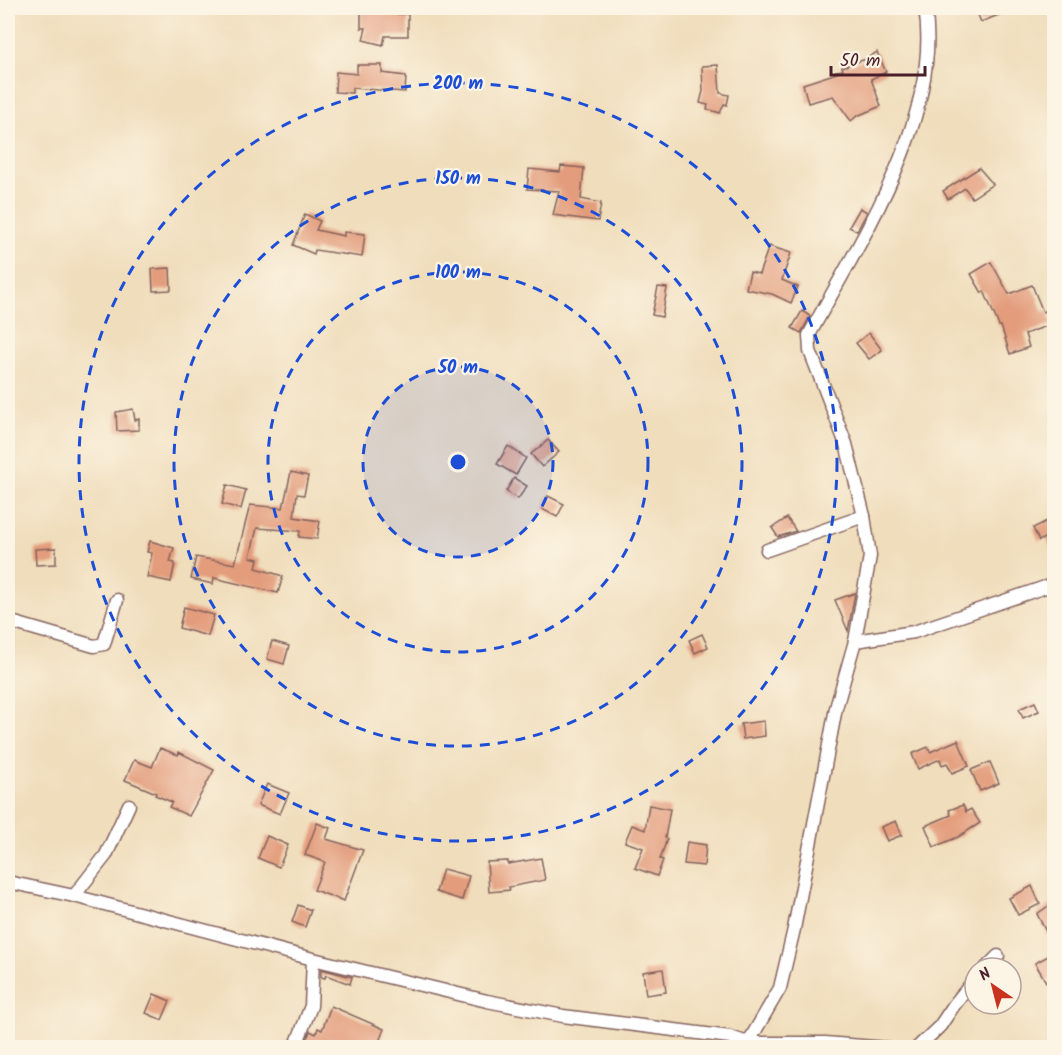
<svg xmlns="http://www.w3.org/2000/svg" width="1062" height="1055" viewBox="0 0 1062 1055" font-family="Kalam,sans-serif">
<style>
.building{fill:#e39c7b}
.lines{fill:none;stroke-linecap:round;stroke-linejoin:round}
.street-casing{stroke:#84625d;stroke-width:15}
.street{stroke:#fff;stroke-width:12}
.ring{fill:none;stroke:#1d4ed8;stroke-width:3;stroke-dasharray:10 8}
.centre{fill:#1d4ed8;stroke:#fcf5e5;stroke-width:3}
.ring-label{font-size:18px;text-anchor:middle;font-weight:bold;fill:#1d4ed8;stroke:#fcf5e5;stroke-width:4.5;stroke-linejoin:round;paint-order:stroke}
</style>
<rect width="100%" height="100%" fill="#fcf5e5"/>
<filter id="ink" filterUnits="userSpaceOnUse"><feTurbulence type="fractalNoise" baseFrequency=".0167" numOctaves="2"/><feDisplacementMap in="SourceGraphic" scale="12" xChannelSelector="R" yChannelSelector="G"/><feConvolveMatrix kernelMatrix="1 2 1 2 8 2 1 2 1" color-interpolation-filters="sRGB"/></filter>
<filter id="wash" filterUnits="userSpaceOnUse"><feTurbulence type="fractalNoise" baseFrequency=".008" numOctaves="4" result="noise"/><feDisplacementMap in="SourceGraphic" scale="24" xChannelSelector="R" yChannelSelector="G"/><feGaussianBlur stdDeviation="1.35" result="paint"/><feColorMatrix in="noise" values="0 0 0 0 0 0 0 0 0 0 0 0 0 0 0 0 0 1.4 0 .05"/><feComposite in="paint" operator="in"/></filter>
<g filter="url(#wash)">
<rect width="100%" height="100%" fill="#f0ddbb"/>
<g id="blocks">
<g class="building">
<polygon points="975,8 1016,8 981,22"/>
<polygon points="361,9 384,9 384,14 408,14 408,36 385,36 383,45 363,40 366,28 361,28"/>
<polygon points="877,52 886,72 871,79 881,106 857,116 851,121 833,96 808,103 803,84 837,73 836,71 843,70 842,67 866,59"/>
<polygon points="357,65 382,65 382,73 406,76 405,92 352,88 352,93 335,92 336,72 357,74"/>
<polygon points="718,65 720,93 729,95 727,105 724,104 720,113 707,109 708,105 700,103 703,91 702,66"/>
<polygon points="561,166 584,168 581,199 601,203 598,221 553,215 559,191 527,189 529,169 560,172"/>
<polygon points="979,168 993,184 972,198 965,188 948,199 943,191"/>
<polygon points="860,208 867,212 857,231 849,227"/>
<polygon points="305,214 320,221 316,230 344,236 344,232 365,234 362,257 315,250 314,254 293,245"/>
<polygon points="769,246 791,253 782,280 798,287 791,303 772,294 746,289 750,272 759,274"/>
<polygon points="991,262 1009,294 1032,285 1043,312 1047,310 1052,324 1025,334 1029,347 1010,354 1001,326 999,326 984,291 982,293 971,274"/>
<polygon points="170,268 171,290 153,291 152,269"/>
<polygon points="658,287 667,288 662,317 652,315"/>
<polygon points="802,311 810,316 801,333 792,328"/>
<polygon points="869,333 882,350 869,359 856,343"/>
<polygon points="133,409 135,420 139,419 139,430 117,431 116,412"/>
<polygon points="548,440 559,452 542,467 531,454"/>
<polygon points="508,446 526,458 516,475 497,464"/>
<polygon points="291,472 308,476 304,495 297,494 294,517 320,521 317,539 299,537 300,531 257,528 250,557 258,559 256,568 283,576 278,593 214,578 213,584 191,579 196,557 235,564 250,505 283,508"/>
<polygon points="514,478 527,486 518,499 506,491"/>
<polygon points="227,485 246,490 241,509 222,504"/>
<polygon points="548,496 564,504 557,517 542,509"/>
<polygon points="787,518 796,531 778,537 772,528"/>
<polygon points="1051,519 1054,526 1054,556 1046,537 1039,541 1033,528"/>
<polygon points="150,541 174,548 170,562 175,563 171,582 147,577 152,553 147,552"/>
<polygon points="56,548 56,564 36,565 35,549"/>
<polygon points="855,593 848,631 835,600"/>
<polygon points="184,607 214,615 208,636 179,628"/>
<polygon points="702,634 708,647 695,653 689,640"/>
<polygon points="272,641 289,646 284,664 267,659"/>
<polygon points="1035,702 1039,711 1023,718 1019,709"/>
<polygon points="764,721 765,736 743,739 741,724"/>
<polygon points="958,740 969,766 952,773 947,763 942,765 940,759 918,769 912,754 928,747 930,752"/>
<polygon points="160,748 178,755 179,752 214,770 189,816 169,807 172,802 155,795 156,793 125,780 134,760 152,767"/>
<polygon points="990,762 999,783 980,791 971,770"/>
<polygon points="267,784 289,793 280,814 258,805"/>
<polygon points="649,805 670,809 665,838 667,839 660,859 663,860 657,876 635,868 643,848 625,842 632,825 645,830"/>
<polygon points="963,805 966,812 971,809 980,823 958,837 934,847 925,826 951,815 949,810"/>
<polygon points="896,821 902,835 887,841 881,827"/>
<polygon points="317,823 330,828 326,839 363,850 344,901 314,890 325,862 305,855"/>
<polygon points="267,836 288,845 279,867 258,858"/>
<polygon points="687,842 706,845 704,866 684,864"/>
<polygon points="541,858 545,880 509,887 510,890 489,892 487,862 508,861 508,864"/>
<polygon points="443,869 469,876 462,900 436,892"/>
<polygon points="1032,886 1040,904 1018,915 1009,898"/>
<polygon points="1054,902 1054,947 1037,914"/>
<polygon points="298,905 311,910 305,927 292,922"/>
<polygon points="1054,953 1054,977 1046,982 1035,963"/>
<polygon points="321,969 352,977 350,984 326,975 325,978 321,977"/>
<polygon points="663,969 666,992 646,995 643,972"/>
<polygon points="154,994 170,1001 162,1020 146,1013"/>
<polygon points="331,1006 384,1029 377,1047 304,1047 310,1031 316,1034 318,1028 322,1030"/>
</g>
</g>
</g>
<g filter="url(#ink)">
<use href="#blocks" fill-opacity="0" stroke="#84625d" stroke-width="1.5"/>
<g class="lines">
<defs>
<g id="street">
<polyline points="767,550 864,516"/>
<polyline points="8,621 94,646 104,644 117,600"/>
<polyline points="855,641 914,632 1054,584"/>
<polyline points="8,882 74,896 313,959 487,1001 563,1016 730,1037 748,1043 825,1043 887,1048"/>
<polyline points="74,896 106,855 129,805"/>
<polyline points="986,968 998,956"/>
<path d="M 748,1043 L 780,988 L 794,929 L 836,708 L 855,641 L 870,556 L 864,516 L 846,444 L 810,351 L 809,335 C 859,243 943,116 925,8"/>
<polyline points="295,1048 311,1006 313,959"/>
<polyline points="917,1048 940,1026 954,1005 975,979"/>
</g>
</defs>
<use href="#street" class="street-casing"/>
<use href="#street" class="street"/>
</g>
</g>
<circle cx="458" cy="462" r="95" fill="#1d4ed8" fill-opacity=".12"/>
<g class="ring">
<circle cx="458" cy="462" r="95"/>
<circle cx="458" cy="462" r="190"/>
<circle cx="458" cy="462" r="284"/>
<circle cx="458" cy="462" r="379"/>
</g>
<circle cx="458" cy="462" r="9" class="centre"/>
<g class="ring-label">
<text x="458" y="89">200 m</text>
<text x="458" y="184">150 m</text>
<text x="458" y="278">100 m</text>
<text x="458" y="373">50 m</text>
</g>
<rect width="1062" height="1055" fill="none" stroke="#fcf5e5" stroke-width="30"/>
<g transform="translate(993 986) rotate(325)"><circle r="28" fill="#fcf5e5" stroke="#b59f9b" stroke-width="1.5"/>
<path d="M0-4.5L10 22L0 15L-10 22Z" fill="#c8321e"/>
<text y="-9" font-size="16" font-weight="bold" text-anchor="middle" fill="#4a1f2b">N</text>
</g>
<path d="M831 66v9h94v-9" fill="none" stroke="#4a1f2b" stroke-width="3"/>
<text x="840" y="66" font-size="18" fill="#4a1f2b" stroke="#fcf5e5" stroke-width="4.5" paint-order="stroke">50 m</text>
</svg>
